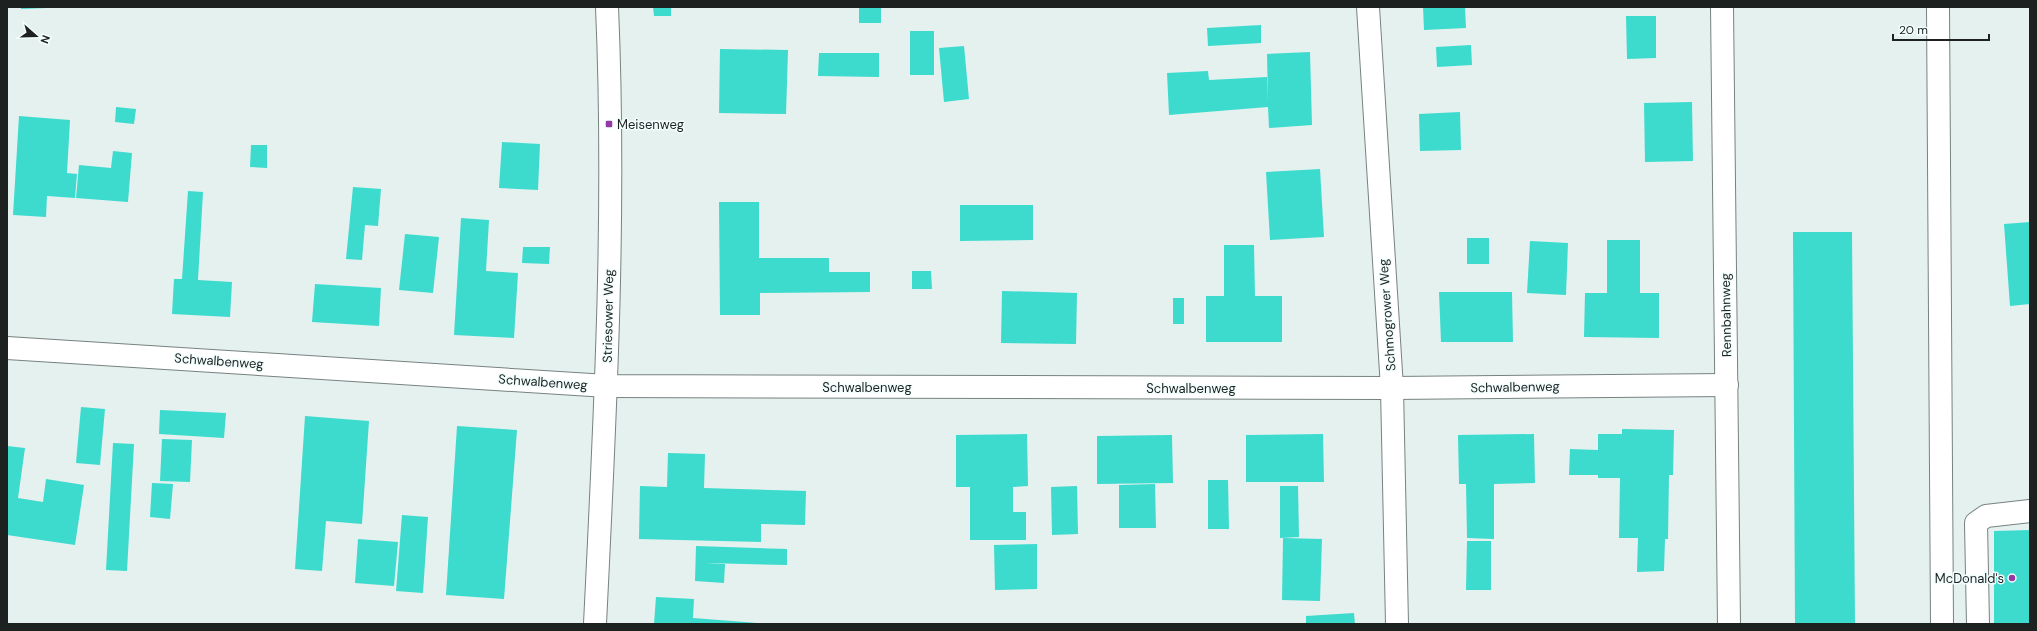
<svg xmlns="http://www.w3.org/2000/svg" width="2037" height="631" viewBox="0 0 2037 631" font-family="'DM Sans',sans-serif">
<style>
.building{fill:#3cdbce}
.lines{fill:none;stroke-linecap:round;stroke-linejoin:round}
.minor-casing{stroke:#778280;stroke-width:24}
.minor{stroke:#fff;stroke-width:22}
.poi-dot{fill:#953aa5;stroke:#f2fefd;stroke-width:1.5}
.labels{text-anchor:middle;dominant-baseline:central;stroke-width:3;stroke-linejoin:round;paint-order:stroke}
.poi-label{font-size:13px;fill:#1d2120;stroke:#f2fefd;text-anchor:start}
.street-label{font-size:13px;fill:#1d2120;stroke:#f2fefd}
</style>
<rect width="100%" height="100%" fill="#e5f1ef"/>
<g class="building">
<polygon points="21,7 47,7 47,8 21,9"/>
<polygon points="653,7 671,7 671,16 654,16"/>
<rect x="859" y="7" width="22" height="16"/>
<polygon points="1423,7 1465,7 1466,28 1424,30"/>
<polygon points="1626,16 1656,16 1656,58 1627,59"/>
<polygon points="1261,25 1261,43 1208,46 1207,28"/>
<rect x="910" y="31" width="24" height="44"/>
<polygon points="1471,45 1472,65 1437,67 1436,47"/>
<polygon points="964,46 969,99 944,102 939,48"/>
<polygon points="720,49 788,50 786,114 719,113"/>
<polygon points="1310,52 1312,125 1269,128 1268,107 1169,115 1167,73 1208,71 1209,80 1267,77 1268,103 1267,54"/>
<polygon points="819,53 879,53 879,77 818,76"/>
<polygon points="1692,102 1693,161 1645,162 1644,103"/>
<polygon points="116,107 136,109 134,124 115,122"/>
<polygon points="1460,112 1461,150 1420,151 1419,114"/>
<polygon points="19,116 70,120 67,173 77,174 75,198 47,196 46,217 13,215"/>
<polygon points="502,142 540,144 538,190 499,188"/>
<polygon points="251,145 267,145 267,168 250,167"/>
<polygon points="113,151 132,153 128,202 76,198 79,165 111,168"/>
<polygon points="1320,169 1324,237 1270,240 1266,172"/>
<polygon points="353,187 381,189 378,226 365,225 362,260 346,259"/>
<polygon points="188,191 203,192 198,280 232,282 230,317 172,314 174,279 182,279"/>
<polygon points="719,202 759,202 759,258 829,258 829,272 870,272 870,292 760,293 760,315 720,315"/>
<polygon points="960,205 1033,205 1033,240 960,241"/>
<polygon points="461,218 489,220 486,271 518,273 514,338 454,335"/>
<polygon points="2030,222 2030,304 2010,306 2004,224"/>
<polygon points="1793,232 1852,232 1855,624 1795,624"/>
<polygon points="405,234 439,237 433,293 399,290"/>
<rect x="1467" y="238" width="22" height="26"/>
<polygon points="1607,240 1640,240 1640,293 1659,293 1659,338 1584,337 1585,293 1607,293"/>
<polygon points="1530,241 1568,243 1566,295 1527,293"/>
<polygon points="1224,245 1254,245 1255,296 1282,296 1282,342 1206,342 1206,296 1224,296"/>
<polygon points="523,247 550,247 549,264 522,263"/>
<polygon points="912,271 931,271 932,289 912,289"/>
<polygon points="315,284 381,288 379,326 312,322"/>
<polygon points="1002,291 1077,293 1076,344 1001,343"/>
<polygon points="1439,292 1512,292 1513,342 1441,342"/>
<rect x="1173" y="298" width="11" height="26"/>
<polygon points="81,407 105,409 100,465 76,463"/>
<polygon points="160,410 226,413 224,438 159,434"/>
<polygon points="305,416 369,421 362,524 326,521 322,571 295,569"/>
<polygon points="457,426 517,430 504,599 446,595"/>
<polygon points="1622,429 1674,430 1673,475 1669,475 1668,539 1665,539 1664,571 1637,572 1638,538 1619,538 1620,478 1598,478 1598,475 1569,475 1570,449 1598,450 1598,434 1622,434"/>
<polygon points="1027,434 1028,486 1013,487 1013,512 1026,512 1026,540 970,540 970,487 956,487 956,435"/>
<polygon points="1323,434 1324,482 1246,482 1246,435"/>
<polygon points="1534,434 1535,483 1494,484 1494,539 1467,538 1466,484 1459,484 1458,435"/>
<polygon points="1172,435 1173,483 1097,484 1097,436"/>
<polygon points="162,439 192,440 190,482 160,481"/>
<polygon points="113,443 134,444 127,571 106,570"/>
<polygon points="7,446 25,448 18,498 43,502 46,479 84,485 75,545 7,535"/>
<polygon points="668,453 705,454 704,488 806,491 805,525 761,524 761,542 639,539 640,486 667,487"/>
<polygon points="1208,480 1228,480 1229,529 1208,529"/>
<polygon points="152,483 173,484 170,519 150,517"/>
<polygon points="1155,484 1156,528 1119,528 1119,485"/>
<polygon points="1077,486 1078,534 1052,535 1051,487"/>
<polygon points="1280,486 1298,486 1299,537 1280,538"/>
<polygon points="402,515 428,517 423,593 396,591"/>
<polygon points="2030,530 2030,624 1994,624 1994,531"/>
<polygon points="1283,538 1322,539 1320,601 1282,600"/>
<polygon points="358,539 398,542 394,586 355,583"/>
<polygon points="1467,541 1491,541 1491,590 1466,590"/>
<polygon points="1037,544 1037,589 995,590 994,545"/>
<polygon points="696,546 787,549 787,565 706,563 725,564 724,583 695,581"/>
<polygon points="656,597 694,599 693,618 770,624 654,624"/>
<polygon points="1354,613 1355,624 1306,624 1306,616"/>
</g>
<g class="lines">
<defs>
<g id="minor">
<polyline points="1368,7 1392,388 1397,624"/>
<polyline points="1722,7 1729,624"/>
<polyline points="1938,7 1942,624"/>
<polyline points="7,348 607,386 1392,388 1727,385"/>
<path d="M 595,624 C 605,419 616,213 607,7"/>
<polyline points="1978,624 1976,523 1986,516 2030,511"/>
</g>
</defs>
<use href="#minor" class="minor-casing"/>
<use href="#minor" class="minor"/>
</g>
<g class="poi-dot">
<rect x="605" y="120" width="8" height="8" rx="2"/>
<circle cx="2012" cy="578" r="4"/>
</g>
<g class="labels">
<g class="poi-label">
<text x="617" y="124">Meisenweg</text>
<text x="2004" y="578" text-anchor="end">McDonald's</text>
</g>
<g class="street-label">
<text transform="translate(1387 315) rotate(-94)">Schmogrower Weg</text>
<text transform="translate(1726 315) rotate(-91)">Rennbahnweg</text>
<text transform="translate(608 316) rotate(-89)">Striesower Weg</text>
<text transform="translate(219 361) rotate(4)">Schwalbenweg</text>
<text transform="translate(543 382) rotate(4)">Schwalbenweg</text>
<text x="867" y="387">Schwalbenweg</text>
<text transform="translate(1515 387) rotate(-1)">Schwalbenweg</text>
<text x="1191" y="388">Schwalbenweg</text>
</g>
</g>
<rect width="2037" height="631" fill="none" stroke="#1d2120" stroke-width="16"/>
<g transform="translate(36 36) rotate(110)" stroke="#f2fefd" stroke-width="3" paint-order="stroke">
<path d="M0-3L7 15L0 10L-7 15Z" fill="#1d2120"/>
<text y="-6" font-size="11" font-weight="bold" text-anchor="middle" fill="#1d2120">N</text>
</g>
<path d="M1893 34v6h96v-6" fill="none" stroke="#1d2120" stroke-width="2"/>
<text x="1899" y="34" font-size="12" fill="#1d2120" stroke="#f2fefd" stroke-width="3" paint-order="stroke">20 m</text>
</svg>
